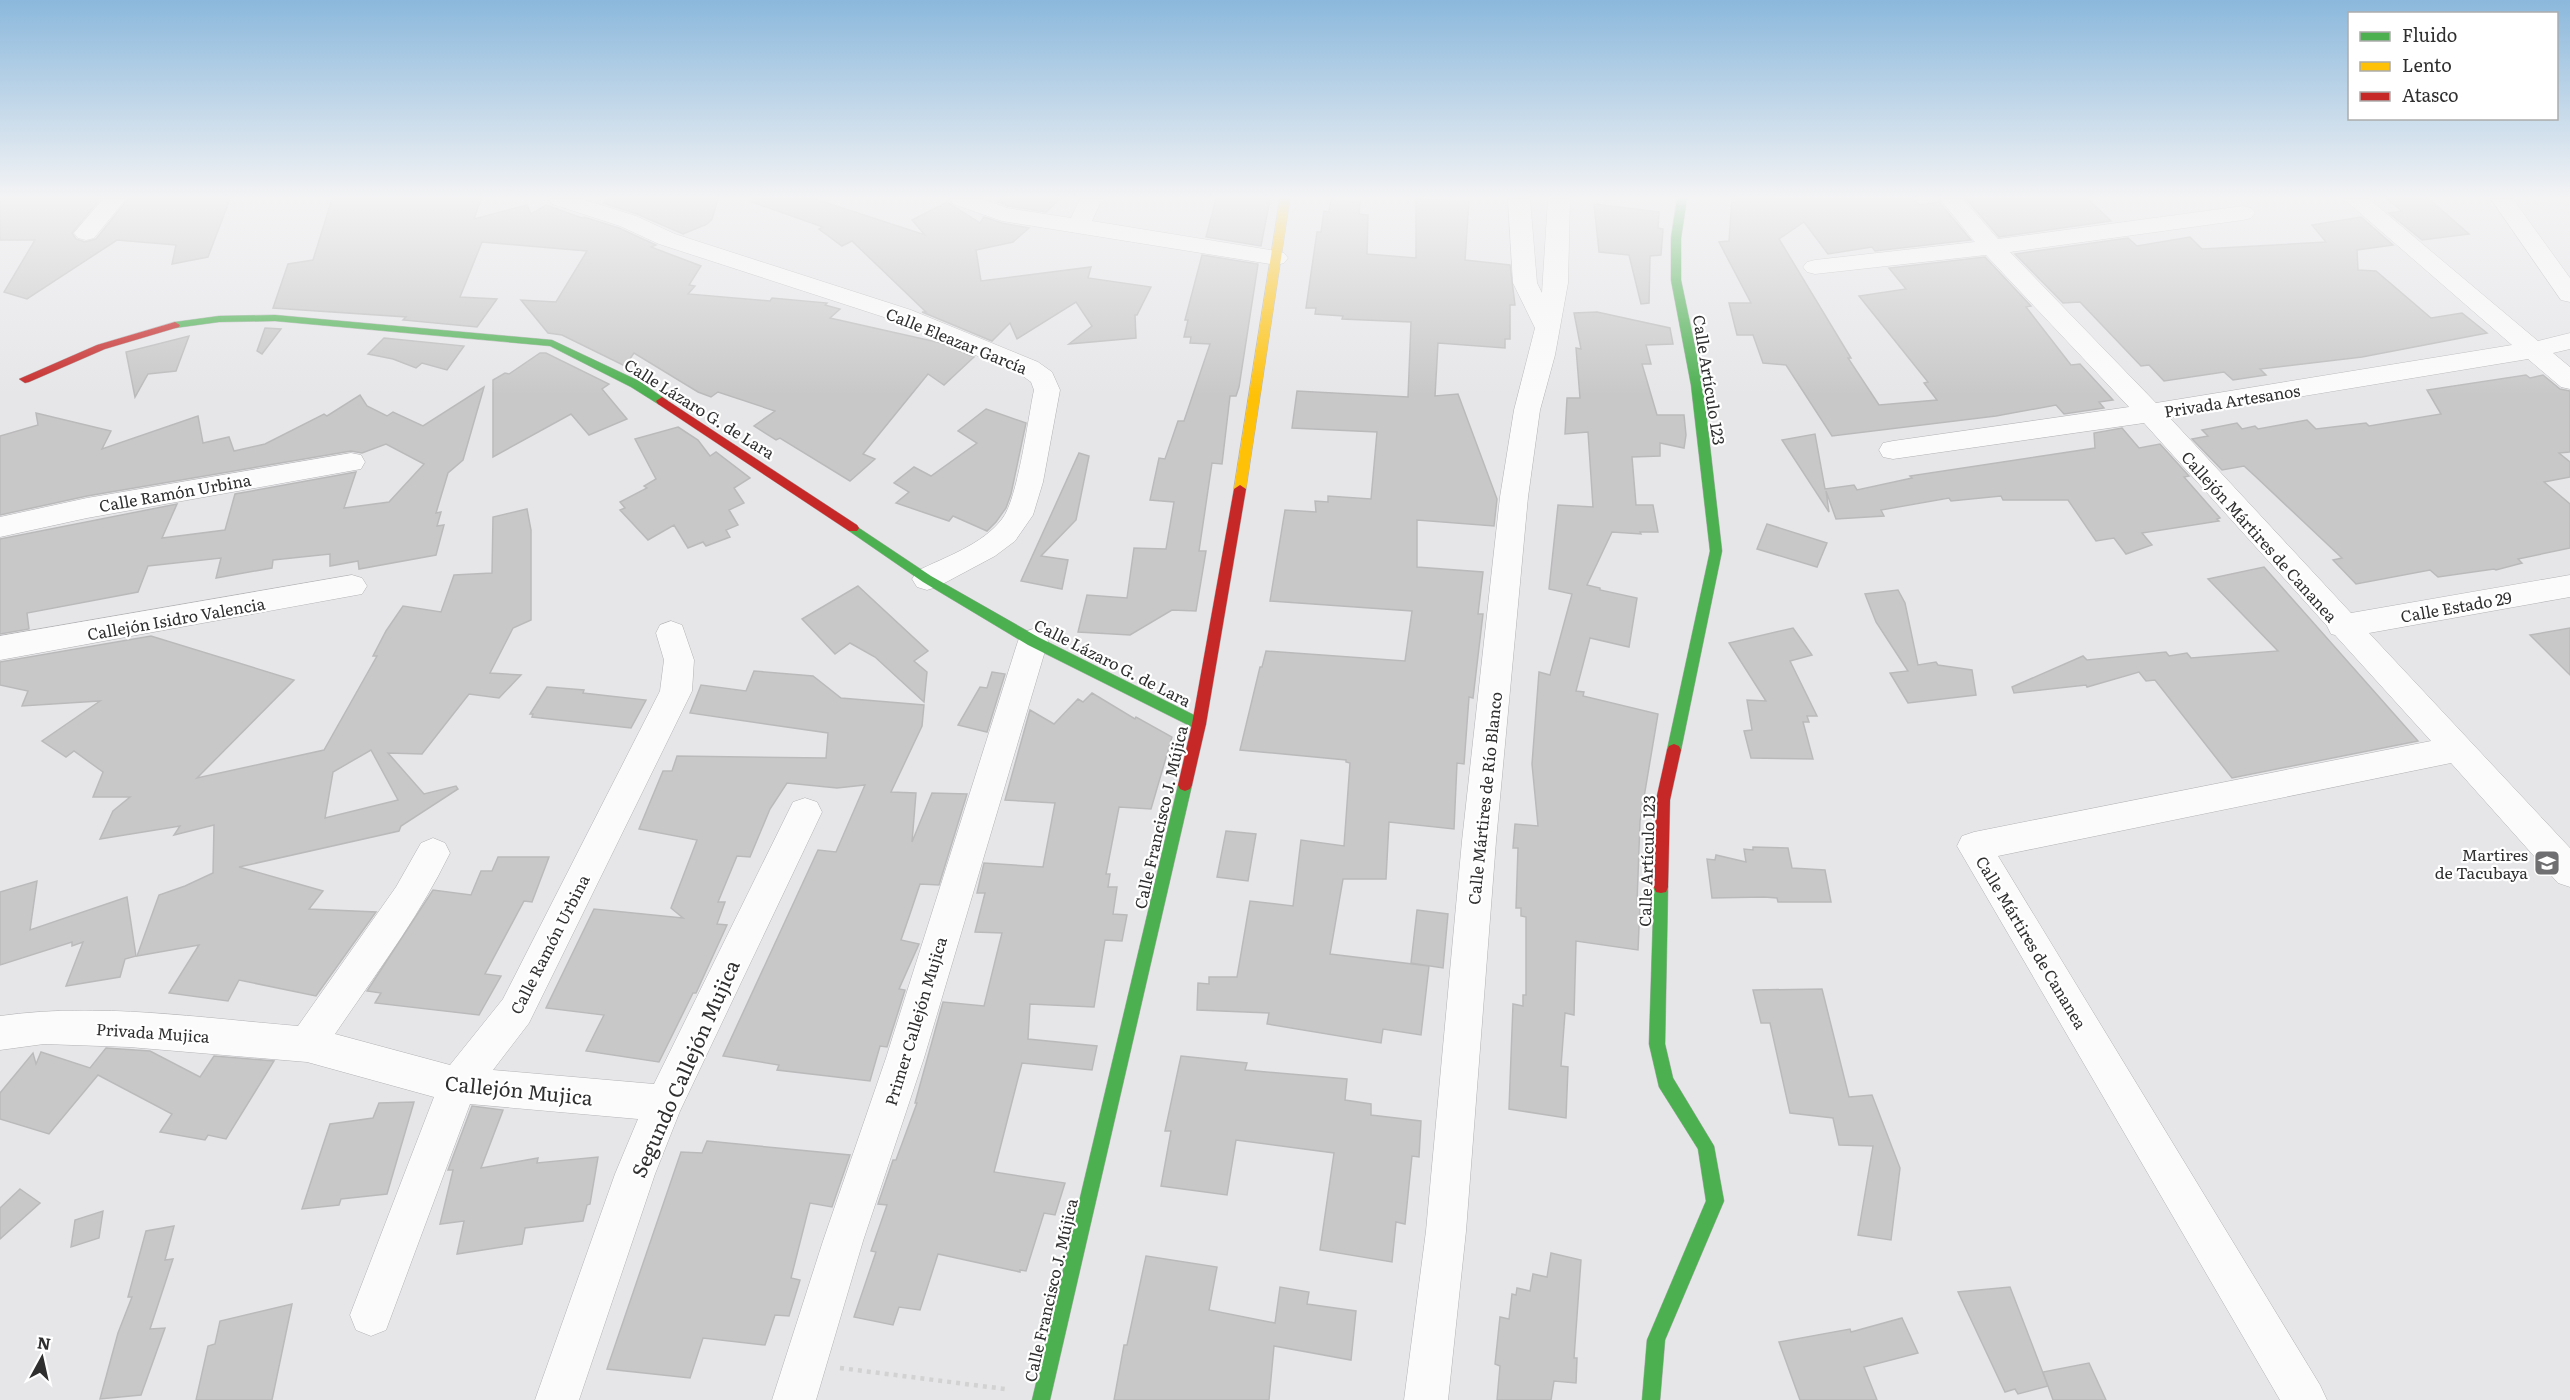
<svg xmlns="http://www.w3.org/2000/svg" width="2570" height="1400" viewBox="0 0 2570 1400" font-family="Literata,serif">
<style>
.building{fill:#c9c8c9;stroke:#bbbabb;stroke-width:1.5;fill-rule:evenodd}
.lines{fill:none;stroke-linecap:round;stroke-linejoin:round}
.street-casing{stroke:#b3b3b5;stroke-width:1}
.fast-casing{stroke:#b3b3b5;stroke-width:1}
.slow-casing{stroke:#b3b3b5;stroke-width:1}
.jam-casing{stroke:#b3b3b5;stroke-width:1}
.path{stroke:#d2d2d2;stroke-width:4.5;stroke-dasharray:4 5;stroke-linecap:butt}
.street{fill:#fbfbfc;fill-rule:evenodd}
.fast{fill:#4caf50;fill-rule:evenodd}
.slow{fill:#ffc107;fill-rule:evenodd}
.jam{fill:#c62828;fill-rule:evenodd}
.labels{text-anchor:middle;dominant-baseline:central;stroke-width:4.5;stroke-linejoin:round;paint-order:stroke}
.street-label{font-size:16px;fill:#2f2f30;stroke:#fff}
.poi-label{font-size:16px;fill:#2f2f30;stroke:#fff;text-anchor:end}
.near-street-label{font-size:20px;fill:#2f2f30;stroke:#fff}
</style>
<rect width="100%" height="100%" fill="#e6e6e9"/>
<g class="building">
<polygon points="0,199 100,199 72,233 76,239 85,242 96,239 128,199 230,199 208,257 172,264 176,245 117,240 27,299 4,292 35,240 0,240"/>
<polygon points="332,199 481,199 474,219 527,205 531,214 546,205 582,218 584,217 619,228 656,245 651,247 701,266 689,285 695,286 688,294 770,301 772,298 827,303 825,305 840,309 830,318 941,343 974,357 944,385 928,374 863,454 875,459 850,481 780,438 776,440 754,426 775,411 718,392 711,397 698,392 634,353 625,366 562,335 548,333 521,300 556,302 587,251 482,242 460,297 497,299 477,327 403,320 406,317 273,308 288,264 313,260"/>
<polygon points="609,199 718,199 712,219 707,224 683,234 637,214 603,203"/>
<polygon points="753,199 815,199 925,235 912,220 947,202 980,223 984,217 1002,223 1029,228 1013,242 976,250 981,281 1091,267 1088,278 1151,287 1137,315 1135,315 1136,338 1069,344 1092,326 1076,302 1017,339 1010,323 992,341 922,312 926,312 852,241 842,246 819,229 823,227 752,202"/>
<polygon points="1001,199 1060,199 1046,212 1008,206 998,202"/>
<polygon points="1216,199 1270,199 1261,246 1206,237"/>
<polygon points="1416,199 1469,201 1465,260 1510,265 1515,305 1510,305 1510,339 1505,339 1505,348 1438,343 1435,396 1458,394 1497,499 1494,526 1417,520 1417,567 1483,572 1478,614 1483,614 1473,698 1469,697 1464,764 1457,763 1454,829 1389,822 1386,879 1343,879 1330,954 1429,966 1421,1035 1383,1029 1381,1043 1267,1024 1269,1013 1197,1010 1198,983 1209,984 1209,977 1237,977 1250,901 1293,906 1301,840 1344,846 1350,763 1346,762 1346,760 1240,750 1260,667 1262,667 1266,651 1405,661 1412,611 1270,601 1285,510 1316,512 1315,501 1328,502 1328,496 1371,499 1377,432 1292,428 1297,391 1408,397 1411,322 1342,319 1343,316 1315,314 1316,308 1306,308 1317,232 1321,232 1324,211 1329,212 1331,200 1360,202 1359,214 1368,215 1367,254 1416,258"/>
<polygon points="1732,199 1913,199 1920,205 1939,202 1971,240 1875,251 1872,247 1828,254 1804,222 1779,239 1851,358 1848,358 1879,405 1937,400 1924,383 1928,382 1859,296 1906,289 1889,268 1985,257 2031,306 2026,307 2071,365 2080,364 2113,400 2099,402 2104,408 2064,414 2056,405 1996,416 1832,436 1786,365 1763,363 1753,335 1737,335 1729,303 1751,303 1719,242 1729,241"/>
<polygon points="1966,199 2088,199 2111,221 1999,237"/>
<polygon points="2387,199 2429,199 2469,234 2422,240 2389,213 2402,211"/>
<polygon points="1594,204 1659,212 1658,228 1663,229 1661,255 1650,256 1649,303 1641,304 1629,255 1599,252"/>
<polygon points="2361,217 2393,245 2357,250 2358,270 2376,271 2431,318 2462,313 2487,333 2362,357 2260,369 2266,375 2233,380 2224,372 2164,381 2149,365 2141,366 2080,302 2063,303 2015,254 2128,238 2137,246 2190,237 2202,249 2326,242 2312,225"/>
<polygon points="1202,255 1258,264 1239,387 1236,396 1230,396 1222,464 1212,463 1199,551 1206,551 1196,611 1172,610 1130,635 1078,632 1087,595 1127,598 1134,548 1166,549 1174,502 1150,500 1159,458 1165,459 1178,421 1184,421 1210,344 1190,343 1191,337 1184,337 1188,320 1185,320"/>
<polygon points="1597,312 1670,328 1673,344 1646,345 1651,364 1642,364 1657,415 1684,415 1686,435 1684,448 1660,443 1660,456 1632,457 1636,505 1653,505 1658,532 1640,532 1641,534 1612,532 1587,585 1600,588 1600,590 1637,598 1629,647 1590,638 1576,691 1584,692 1583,696 1658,714 1640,821 1637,903 1640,904 1638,950 1576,941 1574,1015 1565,1013 1561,1066 1568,1067 1566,1118 1509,1109 1513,1004 1523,1006 1523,995 1526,995 1526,917 1521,916 1521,908 1516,908 1518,848 1513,848 1515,824 1538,826 1532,764 1539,672 1550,675 1572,594 1549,589 1558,505 1593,507 1588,432 1565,434 1567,398 1580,398 1576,348 1581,349 1574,313"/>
<polygon points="265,328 281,329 262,354 257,351"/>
<polygon points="189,336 176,371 148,374 135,397 126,352"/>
<polygon points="384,338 464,346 447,370 422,363 416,368 393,359 368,354"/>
<polygon points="540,353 546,353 609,384 602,389 627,419 589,435 571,414 493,457 493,380 505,373 509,374"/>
<polygon points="2526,375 2530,378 2543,375 2560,389 2570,391 2570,452 2559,453 2570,462 2570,477 2544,482 2570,504 2570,548 2518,559 2522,563 2496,570 2494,569 2438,577 2430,570 2356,584 2333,560 2342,558 2255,476 2244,466 2222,470 2192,439 2208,436 2202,430 2237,423 2242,429 2255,426 2258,429 2307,420 2316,429 2366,423 2369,426 2441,414 2427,390"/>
<polygon points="484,387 463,460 448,473 436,513 441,512 437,526 444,525 436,555 359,569 358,561 330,566 330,554 273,560 272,568 216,578 221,558 148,566 138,592 27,613 29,629 0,634 0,539 177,504 162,538 225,530 235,494 356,472 344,508 389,502 424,464 386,444 362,453 351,451 87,496 0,515 0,436 38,425 36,413 111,431 102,449 198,416 203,443 229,437 234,451 265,444 324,414 327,416 360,395 367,406 387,416 393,412 423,426"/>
<polygon points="986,409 1026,423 1011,494 1006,508 996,522 987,531 953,516 949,521 896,503 909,492 894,483 914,467 931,476 977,443 958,431"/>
<polygon points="678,427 698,440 710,456 716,452 750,478 734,488 744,503 729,510 738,525 726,530 730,537 706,546 703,542 688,548 674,525 648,540 620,510 625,508 620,502 647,488 644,486 656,479 635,439"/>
<polygon points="2122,428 2139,448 2160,444 2189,476 2184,477 2220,518 2217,519 2219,521 2142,533 2152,545 2126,554 2114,538 2096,541 2068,500 2003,500 2001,496 1951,501 1949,498 1881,510 1884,516 1836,519 1826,491 1829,512 1782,440 1815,434 1825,489 1854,485 1857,490 1912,478 1910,476 2095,448 2094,433"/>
<polygon points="1079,453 1089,456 1076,520 1041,556 1068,560 1062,589 1021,581"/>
<path d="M 527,509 L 531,530 L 531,620 L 513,628 L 490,673 L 521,675 L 499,698 L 469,694 L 422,754 L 388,753 L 424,794 L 456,786 L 458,789 L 401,826 L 399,831 L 239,867 L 323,891 L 309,909 L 376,912 L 316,996 L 239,980 L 228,1001 L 169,993 L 199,945 L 137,956 L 159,895 L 185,886 L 213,873 L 214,825 L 174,835 L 180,826 L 100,839 L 113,811 L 130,797 L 93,797 L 103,772 L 74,751 L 66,757 L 42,741 L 100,701 L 22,706 L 28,691 L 0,685 L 0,662 L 151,636 L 294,680 L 197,778 L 324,750 L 377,656 L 373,656 L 386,631 L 403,606 L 441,612 L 454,575 L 492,573 L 493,517 ZM 371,750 L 398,800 L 325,818 L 333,772 Z"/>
<polygon points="1767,524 1827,543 1817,567 1757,549"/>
<polygon points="2264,567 2418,741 2232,778 2155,680 2146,681 2139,672 2087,687 2086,685 2014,693 2012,687 2083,656 2087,660 2166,652 2169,656 2187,653 2191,658 2278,651 2208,579"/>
<polygon points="858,586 928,651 914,661 927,672 924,702 875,657 850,643 835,654 802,619"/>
<polygon points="1898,590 1905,603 1918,665 1936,662 1938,665 1972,670 1976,695 1908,703 1890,673 1908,671 1876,622 1865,594"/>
<polygon points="1793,628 1812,655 1790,661 1817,716 1807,716 1809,722 1803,722 1813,759 1751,758 1744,731 1752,730 1747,700 1766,701 1729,643"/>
<polygon points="2570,628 2570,675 2530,635"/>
<polygon points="754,671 813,676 841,698 924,705 922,726 891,792 916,793 912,842 932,793 967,794 939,885 920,884 910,914 901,940 919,944 899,989 905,990 887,1047 880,1046 870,1081 777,1070 779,1065 723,1056 818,850 836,852 865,785 837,788 787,783 770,809 750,857 737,856 718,902 725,902 717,924 727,925 696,993 693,993 659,1062 586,1051 604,1015 546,1008 594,909 683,918 671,908 697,840 639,829 663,771 672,771 677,756 826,758 828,733 690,713 701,685 746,691"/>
<polygon points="992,672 1005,674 987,732 958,725 980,687 987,688"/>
<polygon points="547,687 584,690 583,693 646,700 631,728 532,717 533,714 530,714"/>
<polygon points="1092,693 1135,719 1136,717 1172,737 1151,809 1119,807 1106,874 1110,874 1108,887 1117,887 1113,914 1127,915 1122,941 1105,940 1094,1007 1030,1004 1028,1039 1097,1046 1092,1070 1022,1063 994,1172 1065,1183 1055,1215 1044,1213 1026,1271 1020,1270 1020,1272 938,1254 920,1310 899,1307 893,1325 854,1317 876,1252 871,1251 887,1205 878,1204 893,1160 896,1160 917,1103 915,1103 943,1002 984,1006 1002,933 975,932 985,893 977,893 984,863 1043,867 1055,803 1005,800 1030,710 1054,724 1078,699 1083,702"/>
<polygon points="1226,831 1256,834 1248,881 1217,877"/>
<polygon points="1753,847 1788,848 1792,868 1825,870 1831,902 1778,902 1777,898 1764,897 1712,898 1707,859 1715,860 1716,855 1746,862 1744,849 1753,850"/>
<polygon points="498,857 549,857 532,902 524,901 485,974 501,976 479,1015 375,1003 381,993 367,991 433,890 471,895 481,871 492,871"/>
<polygon points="37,881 30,930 127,897 136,956 125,959 120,977 66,986 83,942 72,946 72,942 0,965 0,892"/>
<polygon points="1417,910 1448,914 1443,968 1411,963"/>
<polygon points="1822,989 1849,1097 1872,1095 1900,1168 1891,1240 1858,1235 1873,1146 1839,1145 1833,1118 1790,1113 1770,1023 1761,1023 1753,990"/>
<polygon points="106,1048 150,1051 200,1077 214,1056 274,1061 226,1139 208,1135 205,1140 160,1132 172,1114 98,1075 49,1134 0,1119 0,1093 33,1053 36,1064 41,1052 90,1068"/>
<polygon points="1181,1056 1247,1063 1245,1070 1347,1079 1345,1100 1371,1104 1371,1115 1421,1121 1419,1157 1412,1156 1405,1224 1396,1222 1392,1262 1320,1250 1334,1153 1236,1140 1227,1195 1161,1186 1171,1131 1165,1131"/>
<polygon points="414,1102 387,1194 341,1199 339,1205 302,1209 330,1124 373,1118 379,1103"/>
<polygon points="472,1106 503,1110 481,1168 538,1158 537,1163 598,1157 590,1204 587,1205 583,1221 525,1228 522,1244 457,1254 464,1221 440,1224 453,1170 448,1170"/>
<polygon points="707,1141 850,1155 832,1207 810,1203 791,1278 800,1280 789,1316 775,1315 765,1345 703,1338 690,1378 607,1369 681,1152 702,1153"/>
<polygon points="20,1189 40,1203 0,1239 0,1208"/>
<polygon points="103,1211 99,1238 71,1247 75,1220"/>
<polygon points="174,1226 165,1260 173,1259 150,1329 165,1328 141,1395 100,1399 118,1333 132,1297 128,1297 146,1231"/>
<polygon points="1551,1253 1581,1260 1574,1358 1577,1358 1576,1383 1554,1381 1551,1400 1497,1400 1500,1366 1495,1364 1500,1317 1509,1319 1512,1294 1516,1295 1517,1288 1530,1291 1533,1274 1547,1277"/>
<polygon points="1146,1256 1217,1267 1209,1310 1275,1323 1280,1287 1309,1292 1307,1304 1356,1311 1351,1360 1274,1346 1269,1400 1114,1400 1124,1345 1127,1345"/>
<polygon points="2010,1287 2048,1386 2018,1394 2015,1389 2005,1392 1958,1292"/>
<polygon points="292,1304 272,1400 196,1400 208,1346 215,1344 220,1321"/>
<polygon points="1902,1318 1918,1353 1864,1367 1877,1400 1800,1400 1779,1342 1850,1329 1851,1332"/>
<polygon points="2089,1363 2106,1400 2053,1400 2043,1372"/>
</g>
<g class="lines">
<defs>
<g id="street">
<polygon points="103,199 126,199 94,238 86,240 78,238 74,233"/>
<path d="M 549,199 L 582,199 L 636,216 L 675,234 L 911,310 L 1038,362 L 1052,372 L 1060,390 L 1043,482 L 1033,515 L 1015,541 L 995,556 L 937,587 L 927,590 L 917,587 L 912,579 L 917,571 C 945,557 982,545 1002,519 C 1018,499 1028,418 1034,390 L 1031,382 L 1020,374 L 893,320 L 659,244 L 620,226 L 552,204 Z"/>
<polygon points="950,199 982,199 1007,208 1071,218 1080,199 1102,199 1092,221 1276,251 1284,253 1288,258 1284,263 1276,265 1002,221 953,204"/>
<polygon points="1508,199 1530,199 1537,283 1542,293 1548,199 1570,199 1568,283 1555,355 1540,410 1528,497 1496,841 1466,1231 1448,1400 1404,1400 1426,1231 1462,841 1500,497 1514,410 1535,328 1513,283"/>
<polygon points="1940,199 1963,199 1998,239 2243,206 2251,208 2255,213 2251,218 2243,220 2010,252 2156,403 2512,345 2344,199 2369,199 2538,341 2570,333 2570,349 2553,353 2570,367 2570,389 2561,387 2528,359 2170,418 2351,613 2570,575 2570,597 2369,633 2570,848 2570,887 2558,883 2451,763 1998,856 2320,1385 2327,1400 2280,1400 1957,846 1962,836 1974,832 2431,741 2335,635 2331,634 2327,626 2144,423 1893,459 1883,457 1879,450 1883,443 1893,441 2129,407 1986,255 1815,274 1807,272 1803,267 1807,262 1815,260 1975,242"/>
<polygon points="2491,199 2513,199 2570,278 2570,302 2561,300"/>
<polygon points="351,453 361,455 365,462 361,469 87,518 0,537 0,517 87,498"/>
<polygon points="352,575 362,578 367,586 362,594 0,660 0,636"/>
<path d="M 671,621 L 682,625 L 694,660 L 692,691 L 529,1023 L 493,1070 L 654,1084 L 793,802 L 805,798 L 817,802 L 822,812 L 680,1111 L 655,1174 L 579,1400 L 535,1400 L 615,1174 L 638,1119 L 470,1104 L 386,1330 L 371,1336 L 356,1330 L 350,1315 L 434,1097 L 307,1062 L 129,1047 L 44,1044 L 0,1050 L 0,1016 C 98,1002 200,1018 298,1026 L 396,887 L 421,843 L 433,838 L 445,843 L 450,853 C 419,917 375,975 335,1034 L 450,1065 L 503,999 L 660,691 L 664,660 L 656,633 L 660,625 Z"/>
<polygon points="1033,629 1044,633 1048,641 924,1058 863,1241 816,1400 772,1400 823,1241 886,1058 1018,641 1022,633"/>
</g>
<g id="fast">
<polygon points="1677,199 1687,199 1681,238 1681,280 1703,385 1722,551 1681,750 1679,754 1669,754 1667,750 1710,551 1691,385 1671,280 1671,238"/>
<polygon points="275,315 552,340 639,381 668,401 662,405 658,404 631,387 550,346 275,321 219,322 175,328 170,325 175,322 219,316"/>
<polygon points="853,524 931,576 1038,637 1204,720 1206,724 1204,728 1194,728 1028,645 923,582 849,531 847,528 849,525"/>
<polygon points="1185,779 1190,781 1192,785 1050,1400 1032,1400 1178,785 1180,781"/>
<polygon points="1661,881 1666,882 1668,887 1665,1044 1673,1078 1714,1146 1724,1201 1665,1340 1660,1400 1642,1400 1647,1340 1706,1201 1698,1149 1659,1087 1649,1044 1654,887 1656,882"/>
</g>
<polygon id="slow" points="1280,199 1290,199 1246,489 1240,493 1234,489"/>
<g id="jam">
<polygon points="175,322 180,325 179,327 105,349 29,382 25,383 19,379 97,345"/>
<polygon points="662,397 857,525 859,528 857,531 849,531 658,404 656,401"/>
<polygon points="1240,485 1246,489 1206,724 1192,785 1190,789 1185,791 1180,789 1178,785 1192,724 1234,489"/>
<polygon points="1674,744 1679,746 1681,750 1670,800 1668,887 1666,892 1661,893 1656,892 1654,887 1656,800 1667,750 1669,746"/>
</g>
</defs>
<use href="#street" class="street-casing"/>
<use href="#fast" class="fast-casing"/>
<use href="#slow" class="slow-casing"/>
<use href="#jam" class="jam-casing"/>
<polyline class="path" points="840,1368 1005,1389"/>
<use href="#street" class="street"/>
<use href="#fast" class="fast"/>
<use href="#slow" class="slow"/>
<use href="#jam" class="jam"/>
</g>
<linearGradient id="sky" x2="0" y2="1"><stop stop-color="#8bb8dc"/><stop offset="0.5" stop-color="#f4f4f5"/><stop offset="1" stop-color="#f4f4f5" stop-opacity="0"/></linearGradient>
<rect width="2570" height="395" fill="url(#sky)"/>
<defs>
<symbol id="school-square" viewBox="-11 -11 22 22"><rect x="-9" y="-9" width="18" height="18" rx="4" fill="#6f6f71" stroke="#fff"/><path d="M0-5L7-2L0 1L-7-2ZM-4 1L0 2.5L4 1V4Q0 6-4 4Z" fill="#fff"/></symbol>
</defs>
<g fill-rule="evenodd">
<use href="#school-square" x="2532" y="848" width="30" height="30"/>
</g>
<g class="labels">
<g class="street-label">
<text transform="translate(957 340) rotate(22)">Calle Eleazar García</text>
<text transform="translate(1710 380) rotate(81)">Calle Artículo 123</text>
<text transform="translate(2232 400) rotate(-9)">Privada Artesanos</text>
<text transform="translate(700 408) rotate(32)">Calle Lázaro G. de Lara</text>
<text transform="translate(175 492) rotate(-10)">Calle Ramón Urbina</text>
<text transform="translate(2260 536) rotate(48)">Callejón Mártires de Cananea</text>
<text transform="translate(2456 606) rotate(-10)">Calle Estado 29</text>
<text transform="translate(176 618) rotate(-10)">Callejón Isidro Valencia</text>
<text transform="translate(1113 662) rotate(27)">Calle Lázaro G. de Lara</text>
<text transform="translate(1484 798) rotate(-84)">Calle Mártires de Río Blanco</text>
<text transform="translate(1160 817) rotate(-77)">Calle Francisco J. Mújica</text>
<text transform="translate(1646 861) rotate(-88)">Calle Artículo 123</text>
<text transform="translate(2032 942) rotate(59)">Calle Mártires de Cananea</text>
<text transform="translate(549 944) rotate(-63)">Calle Ramón Urbina</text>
<text transform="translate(915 1021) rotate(-73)">Primer Callejón Mujica</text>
<text transform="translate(153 1032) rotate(4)">Privada Mujica</text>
<text transform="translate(1050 1290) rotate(-77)">Calle Francisco J. Mújica</text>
</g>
<g class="poi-label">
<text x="2528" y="854">Martires<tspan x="2528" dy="18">de Tacubaya</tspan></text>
</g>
<g class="near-street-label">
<text transform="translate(684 1068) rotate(-66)">Segundo Callejón Mujica</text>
<text transform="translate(519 1089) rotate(6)">Callejón Mujica</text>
</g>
</g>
<rect x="2348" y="12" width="210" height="108" fill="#ffffff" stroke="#acacac" stroke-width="1.5"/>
<rect x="2360" y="32" width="30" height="9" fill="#4caf50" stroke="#acacac" stroke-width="1.5"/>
<text x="2402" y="42" font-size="18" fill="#2f2f30">Fluido</text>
<rect x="2360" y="62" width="30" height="9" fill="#ffc107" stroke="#acacac" stroke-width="1.5"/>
<text x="2402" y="72" font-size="18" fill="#2f2f30">Lento</text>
<rect x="2360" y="92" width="30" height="9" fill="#c62828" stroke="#acacac" stroke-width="1.5"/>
<text x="2402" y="102" font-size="18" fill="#2f2f30">Atasco</text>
<g transform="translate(42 1358) rotate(8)" stroke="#ffffff" stroke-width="4.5" paint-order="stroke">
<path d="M0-4.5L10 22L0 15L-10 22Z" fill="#2f2f30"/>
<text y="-9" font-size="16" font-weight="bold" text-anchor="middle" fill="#2f2f30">N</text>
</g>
</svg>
